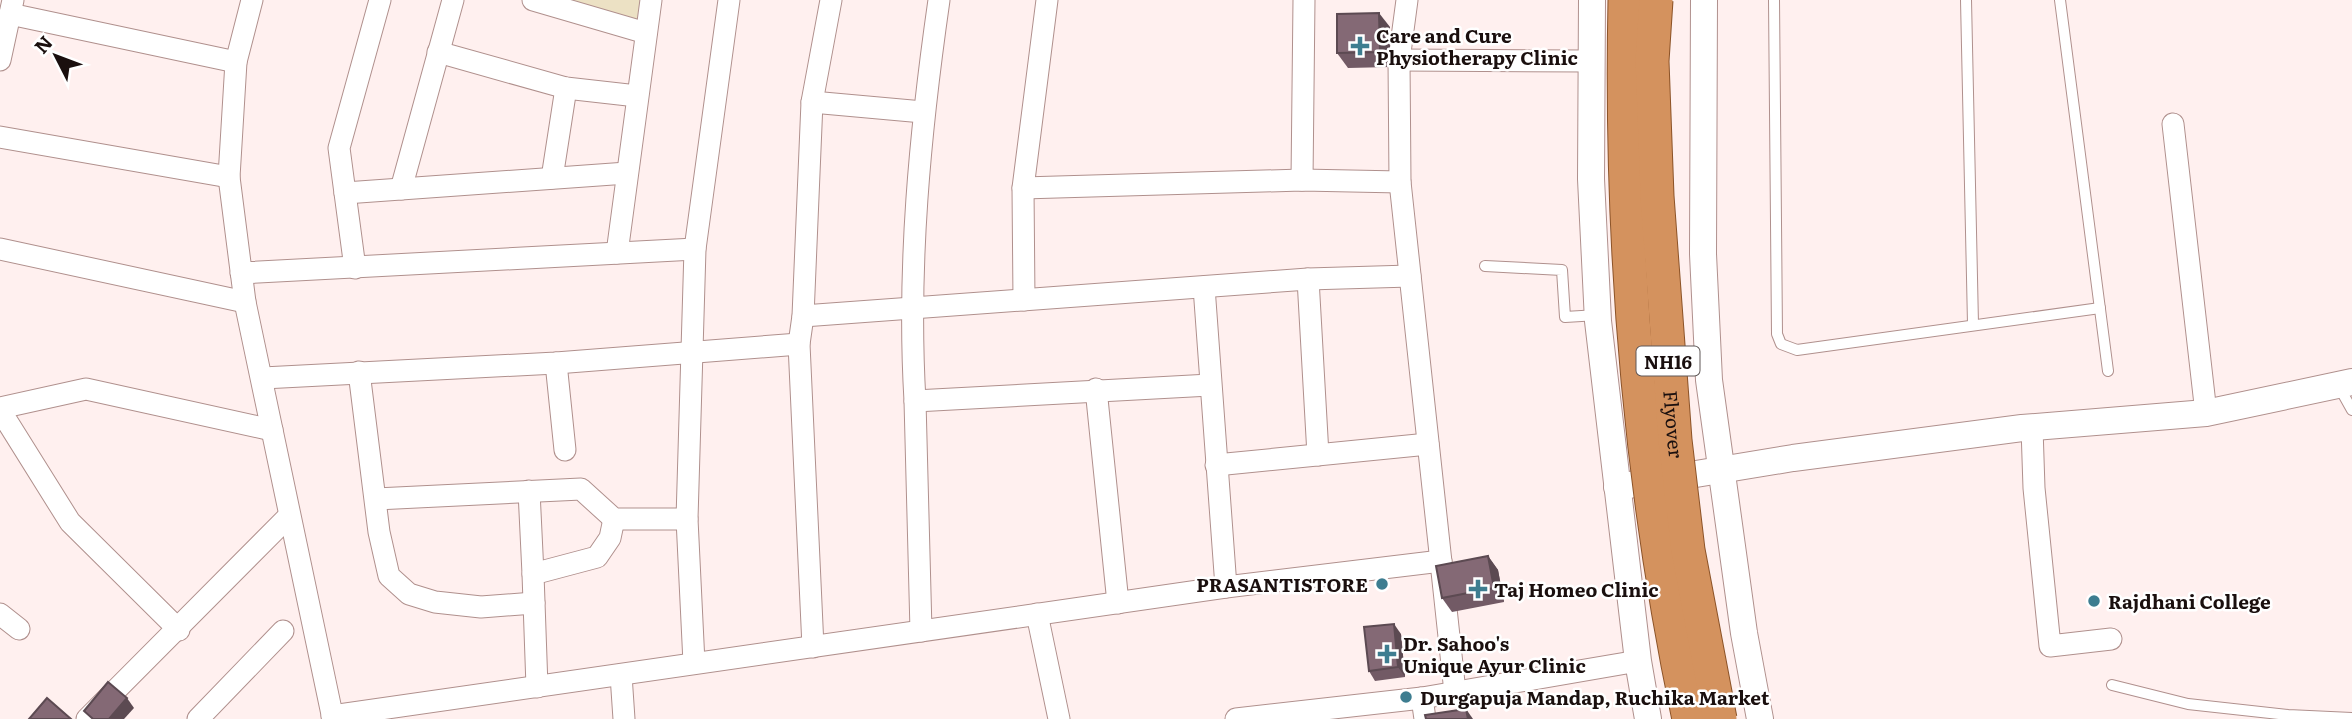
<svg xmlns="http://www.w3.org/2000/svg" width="2352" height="719" viewBox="0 0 2352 719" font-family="Literata,serif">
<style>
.green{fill:#ece1c4}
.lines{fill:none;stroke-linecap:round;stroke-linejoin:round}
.service-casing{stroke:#b0908d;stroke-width:12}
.minor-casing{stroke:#b0908d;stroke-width:23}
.tertiary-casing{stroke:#b0908d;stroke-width:28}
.service{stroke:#fff;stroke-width:10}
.minor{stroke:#fff;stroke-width:21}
.tertiary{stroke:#fff;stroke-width:26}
.trunk-bridge-casing{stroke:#8c5328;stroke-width:35;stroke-linecap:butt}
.trunk-bridge{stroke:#d4925e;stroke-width:33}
.wall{fill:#725a65}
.shaded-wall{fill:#5c4a52}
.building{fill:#846975;stroke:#5c4a52;stroke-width:2}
.poi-dot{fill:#3d7d90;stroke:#fff;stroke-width:2.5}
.labels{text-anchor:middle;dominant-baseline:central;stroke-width:5;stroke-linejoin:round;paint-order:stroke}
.shield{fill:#fff;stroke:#5f5756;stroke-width:2}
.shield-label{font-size:18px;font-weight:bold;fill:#1a0f0e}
.poi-label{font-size:19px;font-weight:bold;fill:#1a0f0e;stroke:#fff;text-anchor:start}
.street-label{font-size:19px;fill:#1a0f0e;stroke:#fff}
</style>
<rect width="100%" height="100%" fill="#fff0ef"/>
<polygon class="green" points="554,0 643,0 639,22"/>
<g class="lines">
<defs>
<g id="service">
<polyline points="1774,0 1777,334 1781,344 1797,350 2100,308"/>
<polyline points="1966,0 1973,324"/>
<polyline points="2060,0 2108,371"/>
<polyline points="1485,266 1562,270 1565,317 1598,315"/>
<polyline points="2338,385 2352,410"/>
<polyline points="2112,685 2188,704 2288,715 2352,718"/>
</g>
<g id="minor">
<polyline points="252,0 236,62 229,177 245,302 333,719"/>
<polyline points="533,0 646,33"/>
<polyline points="1407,0 1399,60 1400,182 1455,692"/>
<polyline points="10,14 236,62"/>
<polyline points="438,52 566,88 637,96"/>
<polyline points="0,60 13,0"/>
<polyline points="1399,60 1590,61"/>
<polyline points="812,102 923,112"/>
<polyline points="2173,124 2206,413"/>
<polyline points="0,137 229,177"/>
<polyline points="552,178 566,88"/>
<polyline points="1302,180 1304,0"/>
<polyline points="1023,188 1302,180 1400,182"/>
<polyline points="401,189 453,0"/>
<polyline points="345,193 627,173"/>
<polyline points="0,249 245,302"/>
<polyline points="617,253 651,0"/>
<polyline points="355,268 339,148 380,0"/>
<polyline points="241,273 695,249"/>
<polyline points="1308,279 1318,455"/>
<polyline points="1204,287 1226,587"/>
<polyline points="1024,300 1023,188 1047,0"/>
<polyline points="803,316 1308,279 1410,276"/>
<polyline points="556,363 565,450"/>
<polyline points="359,372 379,532 389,576 409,594 435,602 481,607 534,603"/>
<polyline points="263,378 556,363 799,344"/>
<polyline points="1096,389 1118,603"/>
<path d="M 915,401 C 907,267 920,132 939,0"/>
<polyline points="0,408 86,389 272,430"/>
<polyline points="0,410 70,522 179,630"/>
<polyline points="2032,428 2034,488 2050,646 2111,639"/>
<polyline points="1216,465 1428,444"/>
<polyline points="529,491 533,574"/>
<polyline points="376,499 581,489 614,519 687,519"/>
<polyline points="0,614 19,629"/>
<polyline points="1037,614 1059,719"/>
<polyline points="921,631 915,401 1210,385"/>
<polyline points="813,647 799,344 803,316 812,102 831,0"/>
<polyline points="694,663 687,519 695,249 729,0"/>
<polyline points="621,675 624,719"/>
<polyline points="537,687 533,574 597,557 610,538 614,519"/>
<polyline points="1422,698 1425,719"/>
<polyline points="332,716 1226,587 1441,561"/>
<polyline points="87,719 289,516"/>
<polyline points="198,719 283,631"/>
<polyline points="1236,719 1422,698 1638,661"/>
</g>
<g id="tertiary">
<polyline points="1592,0 1591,179 1598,321 1638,661 1648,719"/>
<polyline points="1704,0 1703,254 1709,380 1744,633 1760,719"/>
<polyline points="1617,487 1793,458 2022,428 2206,413 2352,382"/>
</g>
</defs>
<use href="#service" class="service-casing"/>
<use href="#minor" class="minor-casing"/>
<use href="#tertiary" class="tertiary-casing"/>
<use href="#service" class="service"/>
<use href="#minor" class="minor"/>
<use href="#tertiary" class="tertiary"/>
<defs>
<g id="trunk-bridge">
<path d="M 1625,0 C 1620,241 1639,483 1689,719"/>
<path id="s1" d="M 1656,0 L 1652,61 L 1657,196 L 1675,440 L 1688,550 L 1720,719"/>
</g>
</defs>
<use href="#trunk-bridge" class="trunk-bridge-casing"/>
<use href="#trunk-bridge" class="trunk-bridge"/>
</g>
<g class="wall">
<polygon points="1390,27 1390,67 1348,68 1337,53"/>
<polygon points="1488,556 1498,570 1504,602 1452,612 1442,598"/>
<polygon points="1401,634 1405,677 1375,681 1369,671"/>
</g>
<g class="shaded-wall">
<polygon points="1379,13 1390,27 1390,67 1380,52"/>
<polygon points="1488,556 1498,570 1504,602 1494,588"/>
<polygon points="1394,624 1401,634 1405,677 1398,667"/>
<polygon points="127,698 134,708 124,719 109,719"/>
<polygon points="1466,709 1473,719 1468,719"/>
</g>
<g class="building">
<polygon points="1379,13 1380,52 1337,53 1337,14"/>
<polygon points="1488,556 1494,588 1442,598 1436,566"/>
<polygon points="1394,624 1398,667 1369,671 1364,627"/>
<polygon points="108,682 127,698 109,719 93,719 84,711"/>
<polygon points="47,698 71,719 29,719"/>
<polygon points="1466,709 1468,719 1426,719 1425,715"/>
</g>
<g class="poi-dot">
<path d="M1356.5 35.5h7v7h7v7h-7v7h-7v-7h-7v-7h7z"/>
<circle cx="1382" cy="584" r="7"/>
<path d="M1474.5 578.5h7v7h7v7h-7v7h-7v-7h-7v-7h7z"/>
<circle cx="2094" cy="601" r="7"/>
<path d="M1383.5 643.5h7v7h7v7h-7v7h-7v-7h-7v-7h7z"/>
<circle cx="1406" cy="697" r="7"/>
</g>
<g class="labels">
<rect class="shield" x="1636.5" y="346.5" width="63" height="29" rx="5"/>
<g class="shield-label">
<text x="1668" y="361">NH16</text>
</g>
<g class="poi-label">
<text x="1376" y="35">Care and Cure<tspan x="1376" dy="22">Physiotherapy Clinic</tspan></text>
<text x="1368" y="584" text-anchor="end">PRASANTISTORE</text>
<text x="1494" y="589">Taj Homeo Clinic</text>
<text x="2108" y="601">Rajdhani College</text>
<text x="1403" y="643">Dr. Sahoo's<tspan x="1403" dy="22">Unique Ayur Clinic</tspan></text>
<text x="1420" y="697">Durgapuja Mandap, Ruchika Market</text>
</g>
<g class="street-label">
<text stroke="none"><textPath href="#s1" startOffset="425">Flyover</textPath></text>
</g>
</g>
<g transform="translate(56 56) rotate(312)" stroke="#ffffff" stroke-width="5" paint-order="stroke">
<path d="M0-5L12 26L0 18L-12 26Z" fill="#1a0f0e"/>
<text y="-10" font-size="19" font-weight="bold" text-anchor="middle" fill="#1a0f0e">N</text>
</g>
</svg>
